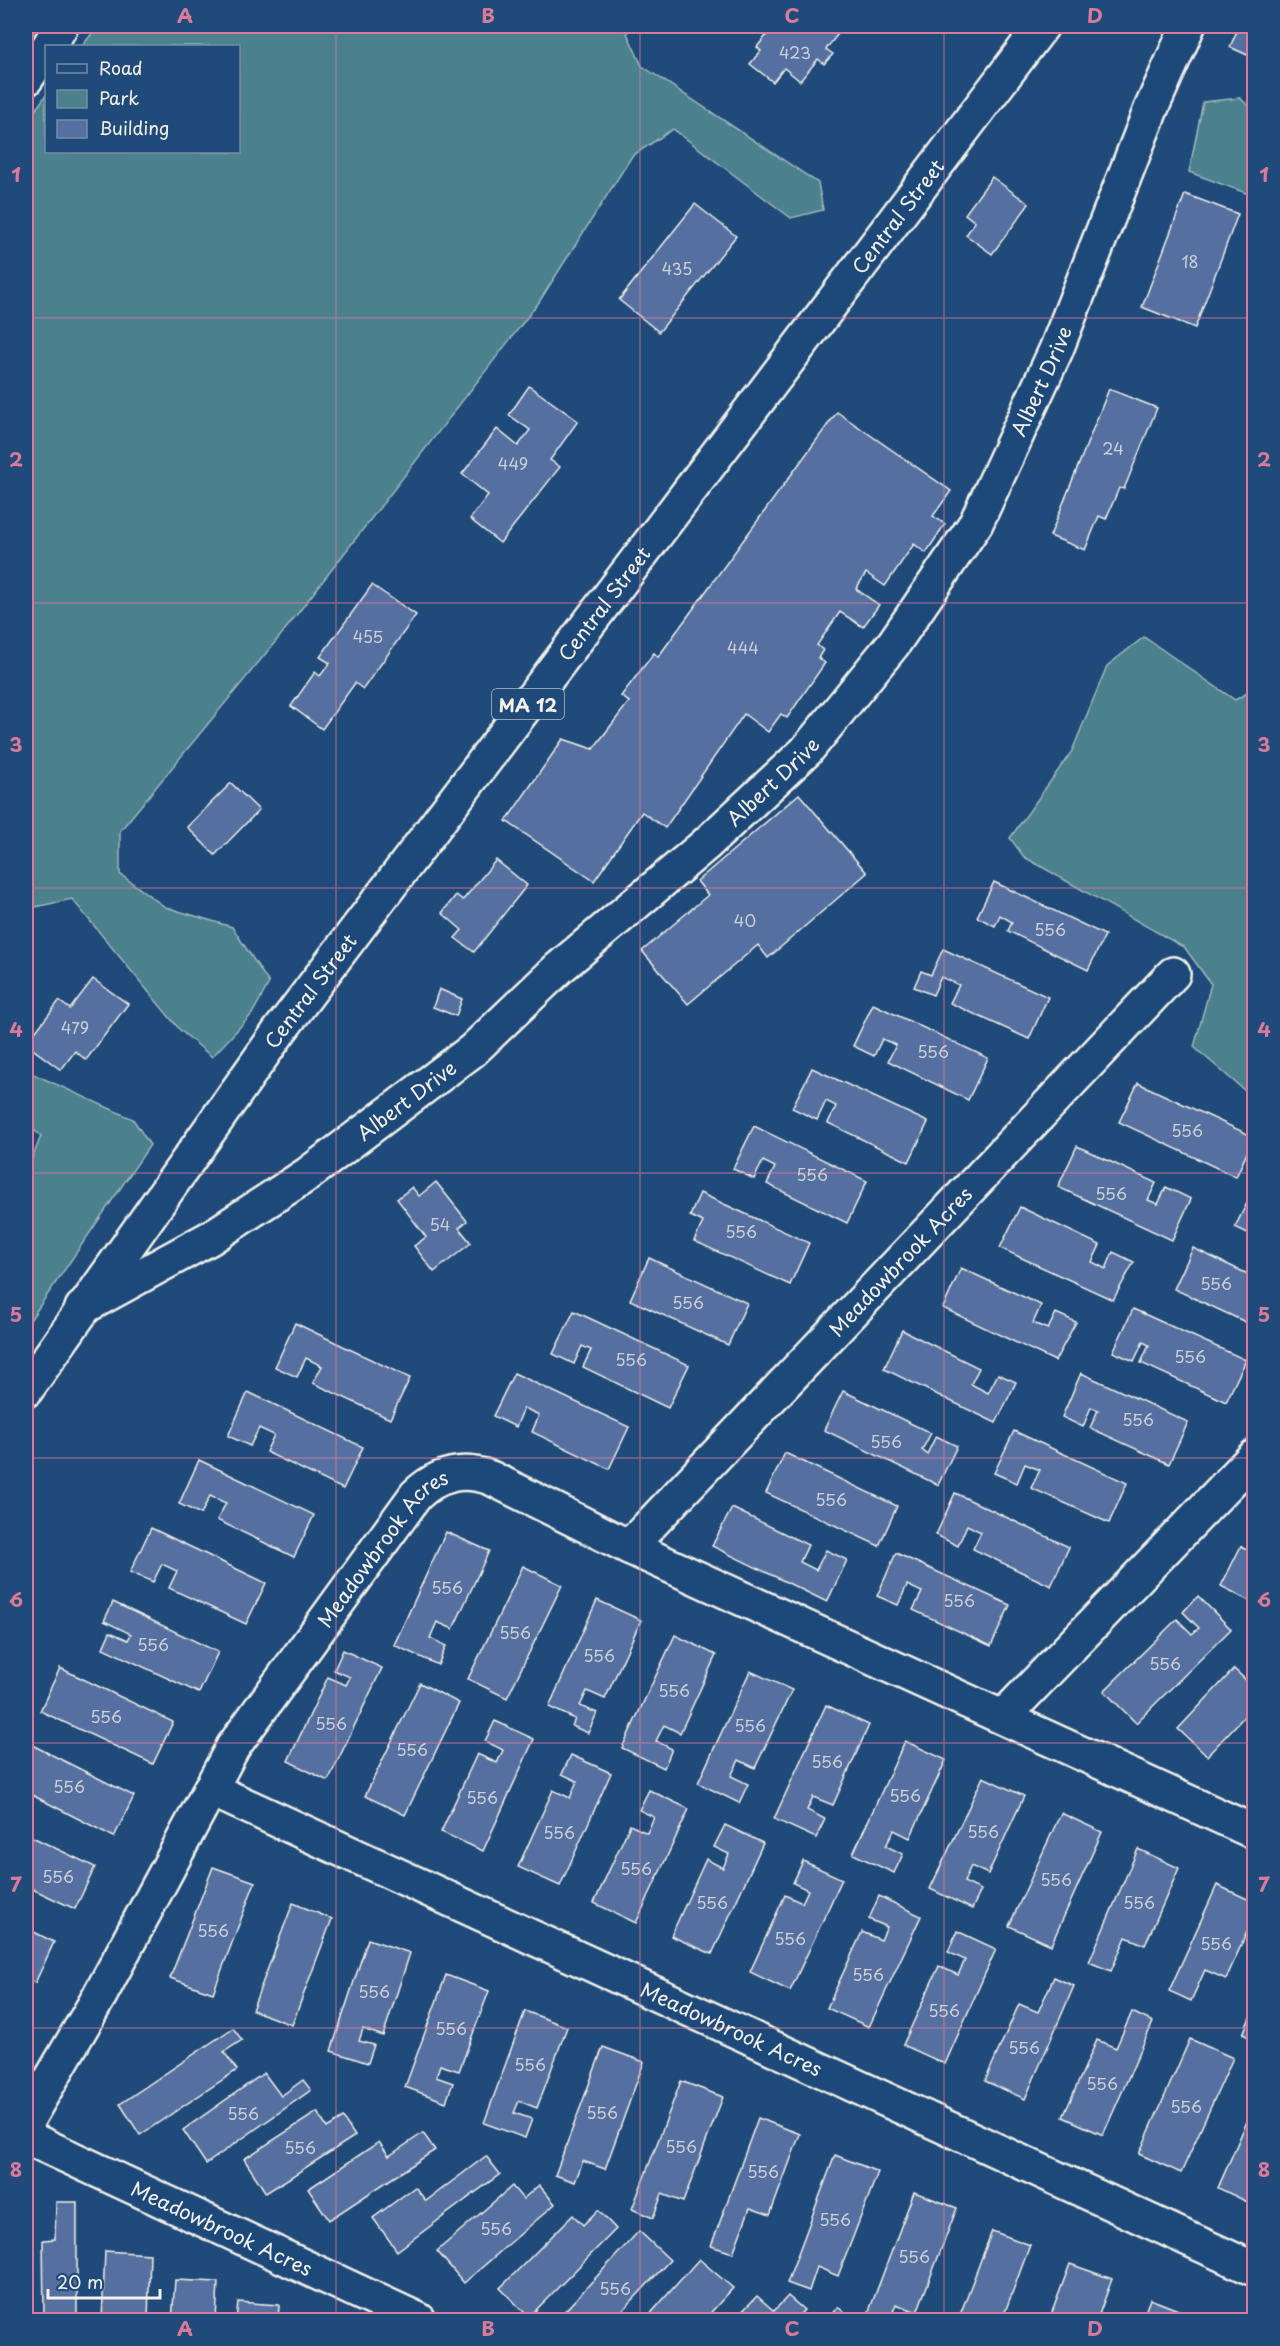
<svg xmlns="http://www.w3.org/2000/svg" width="1280" height="2346" viewBox="0 0 1280 2346" font-family="'Playpen Sans',sans-serif">
<style>
.green{fill:#4c808d;stroke:#a0b8ba;stroke-width:1.5}
.building{fill:#556fa0;stroke:#f4f1e8;stroke-width:1.5}
.lines{fill:none;stroke-linecap:round;stroke-linejoin:round}
.minor-casing{stroke:#f4f1e8;stroke-width:38}
.major-casing{stroke:#f4f1e8;stroke-width:38}
.minor{stroke:#1f4a7a;stroke-width:33}
.major{stroke:#1f4a7a;stroke-width:33}
.grid{fill:none;stroke:#d87a9a;stroke-width:1.5;stroke-opacity:0.55}
.labels{text-anchor:middle;dominant-baseline:central;stroke-width:6;stroke-linejoin:round;paint-order:stroke}
.number-label{font-size:16px;fill:#ccd0d6}
.shield{fill:#1f4a7a;stroke:#b4bfc7;stroke-width:1.5}
.shield-label{font-size:18px;font-weight:bold;fill:#f4f1e8}
.street-label{font-size:20px;fill:#f4f1e8;stroke:#1f4a7a}
.neatline{fill:none;stroke:#d87a9a;stroke-width:2}
.grid-label{font-size:20px;text-anchor:middle;font-weight:bold;fill:#d87a9a}
</style>
<rect width="100%" height="100%" fill="#1f4a7a"/>
<filter id="ink" filterUnits="userSpaceOnUse"><feTurbulence type="fractalNoise" baseFrequency=".0167" numOctaves="2"/><feDisplacementMap in="SourceGraphic" scale="12" xChannelSelector="R" yChannelSelector="G"/><feConvolveMatrix kernelMatrix="1 2 1 2 8 2 1 2 1" color-interpolation-filters="sRGB"/></filter>
<g filter="url(#ink)">
<g class="green">
<polygon points="98,26 632,26 627,33 642,66 818,183 823,210 791,218 673,129 632,156 539,302 281,635 120,831 120,874 165,907 232,927 269,983 252,1014 212,1057 180,1030 72,899 26,909 26,123 46,95 46,152 238,152 238,46 82,46"/>
<polygon points="1240,98 1254,111 1254,196 1189,172 1203,102"/>
<polygon points="1144,637 1235,700 1254,689 1254,1088 1244,1090 1194,1047 1211,984 1185,948 1024,857 1010,838 1072,751 1107,666"/>
<polygon points="26,1066 31,1073 133,1119 150,1145 26,1326 26,1174 41,1136 26,1123"/>
</g>
<g class="building">
<polygon points="774,26 827,26 838,34 826,49 833,54 824,64 818,59 800,81 784,68 773,82 750,64 761,51 757,47"/>
<polygon points="1239,26 1254,26 1254,58 1230,47"/>
<polygon points="992,177 1029,204 992,254 966,235 975,222 965,214"/>
<polygon points="1185,194 1238,214 1195,328 1142,307"/>
<polygon points="695,204 736,236 659,332 619,300"/>
<polygon points="529,386 578,421 550,460 560,467 500,543 470,519 488,495 462,474 497,429 518,446 530,430 509,415"/>
<polygon points="1109,389 1157,408 1124,489 1119,488 1106,519 1099,516 1085,550 1050,536"/>
<polygon points="837,412 951,491 933,516 945,524 926,553 914,544 885,586 866,573 856,589 879,605 863,627 840,612 817,645 823,650 818,658 825,663 787,718 781,714 768,732 744,714 665,828 642,812 594,881 506,821 563,739 593,749 629,702 621,696 654,653 658,657"/>
<polygon points="372,585 416,615 363,689 355,683 322,729 291,706 315,672 320,676 330,663 320,657"/>
<polygon points="231,783 259,810 215,855 187,827"/>
<polygon points="799,794 867,873 768,958 758,945 688,1004 642,951 708,895 697,881"/>
<polygon points="496,860 527,885 474,952 455,938 462,930 442,913 456,895 463,900"/>
<polygon points="994,882 1105,935 1088,970 1008,931 1012,922 1000,915 995,926 977,917"/>
<polygon points="943,949 1048,997 1029,1039 950,1003 959,985 941,977 933,995 914,987 921,971 931,975"/>
<polygon points="93,979 128,1004 86,1060 75,1051 61,1070 26,1044 59,1001 70,1009"/>
<polygon points="439,989 462,999 456,1016 433,1007"/>
<polygon points="873,1004 988,1058 968,1100 888,1061 896,1045 882,1039 874,1056 853,1046"/>
<polygon points="812,1068 928,1122 909,1162 828,1123 836,1106 826,1101 817,1120 792,1108"/>
<polygon points="1138,1083 1254,1137 1236,1177 1119,1122"/>
<polygon points="754,1126 867,1181 847,1223 767,1184 775,1167 763,1161 754,1179 733,1169"/>
<polygon points="1077,1146 1156,1183 1148,1200 1158,1204 1166,1187 1191,1199 1172,1240 1058,1187"/>
<polygon points="436,1182 467,1221 459,1228 471,1243 434,1272 414,1246 426,1237 397,1199 412,1187 419,1196"/>
<polygon points="1254,1189 1254,1236 1235,1227"/>
<polygon points="700,1193 809,1243 790,1285 694,1241 703,1222 690,1216"/>
<polygon points="1020,1207 1100,1245 1092,1262 1106,1269 1113,1252 1134,1262 1113,1300 1000,1248"/>
<polygon points="1193,1248 1254,1277 1254,1326 1174,1289"/>
<polygon points="649,1258 747,1303 728,1345 630,1300"/>
<polygon points="961,1268 1041,1305 1033,1323 1048,1329 1056,1313 1076,1322 1055,1361 943,1308"/>
<polygon points="1133,1309 1246,1360 1226,1402 1141,1363 1149,1345 1143,1342 1134,1361 1113,1352"/>
<polygon points="574,1311 689,1365 668,1408 583,1367 591,1350 582,1346 574,1364 553,1354"/>
<polygon points="295,1323 410,1378 390,1419 313,1383 322,1366 306,1358 297,1377 275,1367"/>
<polygon points="902,1330 979,1368 971,1384 988,1393 998,1374 1016,1382 996,1423 884,1369"/>
<polygon points="514,1373 629,1427 609,1469 532,1432 539,1415 524,1408 516,1427 493,1416"/>
<polygon points="1081,1373 1188,1422 1169,1464 1090,1428 1098,1410 1091,1407 1083,1427 1062,1417"/>
<polygon points="843,1391 931,1433 922,1450 927,1454 936,1436 957,1446 938,1485 824,1430"/>
<polygon points="248,1392 363,1447 343,1489 266,1452 274,1435 259,1428 250,1446 228,1436"/>
<polygon points="1014,1431 1127,1483 1109,1523 1031,1488 1040,1470 1025,1464 1017,1483 994,1473"/>
<polygon points="785,1453 897,1506 879,1546 766,1493"/>
<polygon points="199,1460 314,1515 294,1557 217,1520 226,1503 210,1496 201,1514 179,1504"/>
<polygon points="955,1493 1069,1547 1051,1586 973,1549 981,1532 967,1525 958,1546 936,1535"/>
<polygon points="732,1508 808,1545 800,1562 816,1570 826,1550 847,1560 827,1602 712,1546"/>
<polygon points="151,1528 266,1583 246,1624 169,1588 177,1571 162,1564 153,1582 130,1572"/>
<polygon points="446,1532 489,1551 453,1629 437,1622 430,1638 446,1646 438,1665 394,1645"/>
<polygon points="1241,1546 1254,1553 1254,1603 1221,1586"/>
<polygon points="896,1553 1010,1605 991,1646 913,1610 922,1592 907,1585 898,1605 877,1596"/>
<polygon points="523,1566 562,1585 507,1698 468,1679"/>
<polygon points="1198,1596 1231,1629 1136,1723 1104,1691 1177,1619 1192,1634 1199,1628 1183,1612"/>
<polygon points="597,1600 641,1620 605,1699 587,1691 580,1706 597,1713 588,1733 572,1726 575,1719 549,1707"/>
<polygon points="113,1602 218,1652 199,1693 103,1648 110,1632 128,1640 131,1634 104,1621"/>
<polygon points="675,1635 716,1655 680,1733 664,1725 656,1741 672,1749 664,1768 622,1748"/>
<polygon points="343,1650 382,1668 328,1781 288,1761 328,1677 346,1685 350,1677 334,1670"/>
<polygon points="60,1668 173,1722 153,1764 40,1711"/>
<polygon points="1234,1669 1248,1682 1254,1675 1254,1706 1207,1756 1178,1729"/>
<polygon points="750,1671 792,1690 755,1768 739,1760 731,1776 748,1784 739,1803 698,1783"/>
<polygon points="420,1683 459,1703 405,1815 365,1796"/>
<polygon points="826,1705 869,1725 833,1805 813,1797 807,1810 825,1819 816,1838 774,1819"/>
<polygon points="495,1721 534,1739 483,1851 441,1832 477,1754 497,1763 503,1750 485,1741"/>
<polygon points="905,1741 946,1760 910,1838 894,1830 886,1846 903,1854 894,1873 853,1854"/>
<polygon points="26,1742 134,1796 114,1837 26,1792 26,1778 31,1771 26,1768"/>
<polygon points="571,1755 611,1773 560,1886 518,1867 553,1790 570,1798 577,1781 562,1774"/>
<polygon points="983,1777 1024,1796 988,1874 971,1866 964,1882 981,1890 972,1909 930,1889"/>
<polygon points="649,1790 689,1809 636,1923 594,1903 630,1825 647,1833 654,1817 639,1810"/>
<polygon points="1061,1813 1102,1832 1051,1945 1009,1926"/>
<polygon points="725,1825 763,1843 712,1954 671,1936 706,1859 723,1868 729,1854 714,1847"/>
<polygon points="26,1834 95,1867 75,1909 26,1886"/>
<polygon points="1138,1849 1179,1868 1145,1945 1126,1937 1111,1971 1089,1962"/>
<polygon points="803,1861 842,1879 790,1991 750,1972 785,1895 802,1903 808,1890 793,1883"/>
<polygon points="213,1867 255,1882 213,1993 170,1978"/>
<polygon points="1217,1885 1254,1902 1254,1916 1226,1979 1205,1970 1191,2001 1169,1991"/>
<polygon points="879,1896 921,1916 869,2027 827,2008 862,1932 881,1940 887,1927 869,1919"/>
<polygon points="293,1903 332,1919 292,2025 252,2010"/>
<polygon points="26,1928 54,1942 35,1983 26,1979"/>
<polygon points="957,1931 996,1949 945,2064 903,2045 939,1966 958,1975 965,1960 948,1952"/>
<polygon points="368,1939 410,1953 383,2036 363,2029 359,2041 374,2045 368,2063 331,2051"/>
<polygon points="446,1975 489,1991 459,2071 440,2065 436,2077 453,2083 446,2102 405,2087"/>
<polygon points="1054,1977 1074,1986 1025,2099 985,2081 1019,2004 1038,2012"/>
<polygon points="1254,2008 1254,2040 1243,2034"/>
<polygon points="525,2011 567,2027 537,2108 519,2101 514,2113 532,2119 525,2138 484,2123"/>
<polygon points="1132,2012 1153,2022 1103,2135 1063,2117 1097,2040 1116,2048"/>
<polygon points="233,2028 242,2040 224,2052 237,2070 140,2135 120,2104"/>
<polygon points="1190,2039 1233,2058 1181,2173 1139,2154"/>
<polygon points="603,2047 644,2062 605,2169 583,2161 575,2182 555,2175"/>
<polygon points="264,2073 281,2096 303,2080 311,2090 206,2164 183,2130"/>
<polygon points="681,2081 723,2097 683,2202 662,2194 653,2218 632,2209"/>
<polygon points="1252,2110 1254,2111 1254,2205 1218,2188"/>
<polygon points="317,2112 327,2128 343,2118 355,2136 266,2193 244,2159"/>
<polygon points="758,2118 800,2134 770,2215 750,2208 733,2253 711,2246"/>
<polygon points="423,2133 435,2150 329,2220 308,2189 379,2142 389,2156"/>
<polygon points="835,2155 878,2172 838,2276 817,2267 809,2291 787,2283"/>
<polygon points="486,2156 500,2174 397,2251 373,2218 415,2187 426,2201"/>
<polygon points="539,2185 555,2204 464,2283 437,2251 512,2186 523,2199"/>
<polygon points="914,2192 957,2208 917,2312 896,2304 890,2320 869,2320 866,2319"/>
<polygon points="56,2202 77,2202 77,2314 44,2314 43,2240 55,2239"/>
<polygon points="598,2210 616,2229 529,2317 500,2288 573,2215 583,2225"/>
<polygon points="639,2231 670,2260 614,2320 565,2320 560,2316"/>
<polygon points="992,2231 1030,2245 1002,2320 958,2320"/>
<polygon points="105,2251 150,2254 148,2320 102,2320"/>
<polygon points="699,2259 733,2288 704,2320 645,2320"/>
<polygon points="1070,2264 1112,2279 1097,2320 1049,2320"/>
<polygon points="175,2280 218,2282 216,2320 172,2320"/>
<polygon points="757,2296 774,2311 788,2296 804,2310 794,2320 734,2320"/>
<polygon points="1150,2299 1191,2315 1189,2320 1142,2320"/>
<polygon points="238,2302 279,2305 278,2320 236,2320"/>
<polygon points="838,2307 853,2320 826,2320"/>
</g>
<g class="lines">
<defs>
<g id="minor">
<polyline points="49,46 61,26"/>
<polyline points="26,79 46,50"/>
<path id="s1" d="M 82,1308 L 210,1238 L 308,1174 L 473,1050 L 559,968 L 705,845 L 806,751 L 894,643 L 976,523 L 1056,350 L 1151,109 L 1188,26"/>
<path id="s2" d="M 629,1547 L 1173,974"/>
<polyline points="1003,1717 1254,1457"/>
<path id="s3" d="M 210,1789 L 1254,2269"/>
<path id="s4" d="M 26,2122 L 99,1997 L 233,1747 L 416,1495 C 438,1474 462,1468 491,1478 L 629,1547 L 1254,1832"/>
<path id="s5" d="M 26,2137 L 419,2320"/>
</g>
<g id="major">
<path id="s6" d="M 26,1390 L 278,1033 L 1042,26"/>
</g>
</defs>
<use href="#minor" class="minor-casing"/>
<use href="#major" class="major-casing"/>
<use href="#minor" class="minor"/>
<use href="#major" class="major"/>
</g>
</g>
<path class="grid" d="M 336,26 L 336,2320M 640,26 L 640,2320M 944,26 L 944,2320M 26,318 L 1254,318M 26,603 L 1254,603M 26,888 L 1254,888M 26,1173 L 1254,1173M 26,1458 L 1254,1458M 26,1743 L 1254,1743M 26,2028 L 1254,2028"/>
<g class="labels">
<g class="number-label">
<text x="795" y="52">423</text>
<text x="1190" y="261">18</text>
<text x="677" y="268">435</text>
<text x="1113" y="448">24</text>
<text x="513" y="463">449</text>
<text x="368" y="636">455</text>
<text x="743" y="647">444</text>
<text x="745" y="920">40</text>
<text x="1050" y="929">556</text>
<text x="75" y="1027">479</text>
<text x="933" y="1051">556</text>
<text x="1187" y="1130">556</text>
<text x="812" y="1174">556</text>
<text x="1111" y="1193">556</text>
<text x="440" y="1224">54</text>
<text x="741" y="1231">556</text>
<text x="1216" y="1283">556</text>
<text x="688" y="1302">556</text>
<text x="1190" y="1356">556</text>
<text x="631" y="1359">556</text>
<text x="1138" y="1419">556</text>
<text x="886" y="1441">556</text>
<text x="831" y="1499">556</text>
<text x="447" y="1587">556</text>
<text x="959" y="1600">556</text>
<text x="515" y="1632">556</text>
<text x="153" y="1644">556</text>
<text x="599" y="1655">556</text>
<text x="1165" y="1663">556</text>
<text x="674" y="1690">556</text>
<text x="106" y="1716">556</text>
<text x="331" y="1723">556</text>
<text x="750" y="1725">556</text>
<text x="412" y="1749">556</text>
<text x="827" y="1761">556</text>
<text x="69" y="1786">556</text>
<text x="905" y="1795">556</text>
<text x="482" y="1797">556</text>
<text x="983" y="1831">556</text>
<text x="559" y="1832">556</text>
<text x="636" y="1868">556</text>
<text x="58" y="1876">556</text>
<text x="1056" y="1879">556</text>
<text x="712" y="1902">556</text>
<text x="1139" y="1902">556</text>
<text x="213" y="1930">556</text>
<text x="790" y="1938">556</text>
<text x="1216" y="1943">556</text>
<text x="868" y="1974">556</text>
<text x="374" y="1991">556</text>
<text x="944" y="2010">556</text>
<text x="451" y="2028">556</text>
<text x="1024" y="2047">556</text>
<text x="530" y="2064">556</text>
<text x="1102" y="2083">556</text>
<text x="1186" y="2106">556</text>
<text x="602" y="2112">556</text>
<text x="243" y="2113">556</text>
<text x="681" y="2146">556</text>
<text x="300" y="2147">556</text>
<text x="763" y="2171">556</text>
<text x="835" y="2219">556</text>
<text x="496" y="2228">556</text>
<text x="914" y="2256">556</text>
<text x="615" y="2288">556</text>
</g>
<rect class="shield" x="492" y="689" width="72" height="30" rx="4.5"/>
<g class="shield-label">
<text x="528" y="704">MA 12</text>
</g>
<g class="street-label">
<text stroke="none"><textPath href="#s6" startOffset="1462">Central Street</textPath></text>
<text stroke="none"><textPath href="#s1" startOffset="1358">Albert Drive</textPath></text>
<text stroke="none"><textPath href="#s6" startOffset="976">Central Street</textPath></text>
<text stroke="none"><textPath href="#s1" startOffset="872">Albert Drive</textPath></text>
<text stroke="none"><textPath href="#s6" startOffset="490">Central Street</textPath></text>
<text stroke="none"><textPath href="#s1" startOffset="386">Albert Drive</textPath></text>
<text stroke="none"><textPath href="#s2" startOffset="394">Meadowbrook Acres</textPath></text>
<text stroke="none"><textPath href="#s4" startOffset="678">Meadowbrook Acres</textPath></text>
<text stroke="none"><textPath href="#s3" startOffset="574">Meadowbrook Acres</textPath></text>
<text stroke="none"><textPath href="#s5" startOffset="216">Meadowbrook Acres</textPath></text>
</g>
</g>
<rect width="1280" height="2346" fill="none" stroke="#1f4a7a" stroke-width="66"/>
<rect x="45" y="45" width="195" height="108" fill="#1f4a7a" stroke="#748da6" stroke-width="1.5"/>
<rect x="57" y="64" width="30" height="9" fill="#1f4a7a" stroke="#748da6" stroke-width="1.5"/>
<text x="99" y="75" font-size="18" fill="#f4f1e8">Road</text>
<rect x="57" y="90" width="30" height="18" fill="#4c808d" stroke="#748da6" stroke-width="1.5"/>
<text x="99" y="105" font-size="18" fill="#f4f1e8">Park</text>
<rect x="57" y="120" width="30" height="18" fill="#556fa0" stroke="#748da6" stroke-width="1.5"/>
<text x="99" y="135" font-size="18" fill="#f4f1e8">Building</text>
<path d="M48 2289v9h112v-9" fill="none" stroke="#f4f1e8" stroke-width="3"/>
<text x="57" y="2289" font-size="18" fill="#f4f1e8" stroke="#1f4a7a" stroke-width="4.5" paint-order="stroke">20 m</text>
<rect x="33" y="33" width="1214" height="2280" class="neatline"/>
<g class="grid-label">
<text x="185" y="23">A</text>
<text x="488" y="23">B</text>
<text x="792" y="23">C</text>
<text x="1095" y="23">D</text>
<text x="16" y="182">1</text>
<text x="1264" y="182">1</text>
<text x="16" y="467">2</text>
<text x="1264" y="467">2</text>
<text x="16" y="752">3</text>
<text x="1264" y="752">3</text>
<text x="16" y="1037">4</text>
<text x="1264" y="1037">4</text>
<text x="16" y="1322">5</text>
<text x="1264" y="1322">5</text>
<text x="16" y="1607">6</text>
<text x="1264" y="1607">6</text>
<text x="16" y="1892">7</text>
<text x="1264" y="1892">7</text>
<text x="16" y="2177">8</text>
<text x="1264" y="2177">8</text>
<text x="185" y="2336">A</text>
<text x="488" y="2336">B</text>
<text x="792" y="2336">C</text>
<text x="1095" y="2336">D</text>
</g>
</svg>
